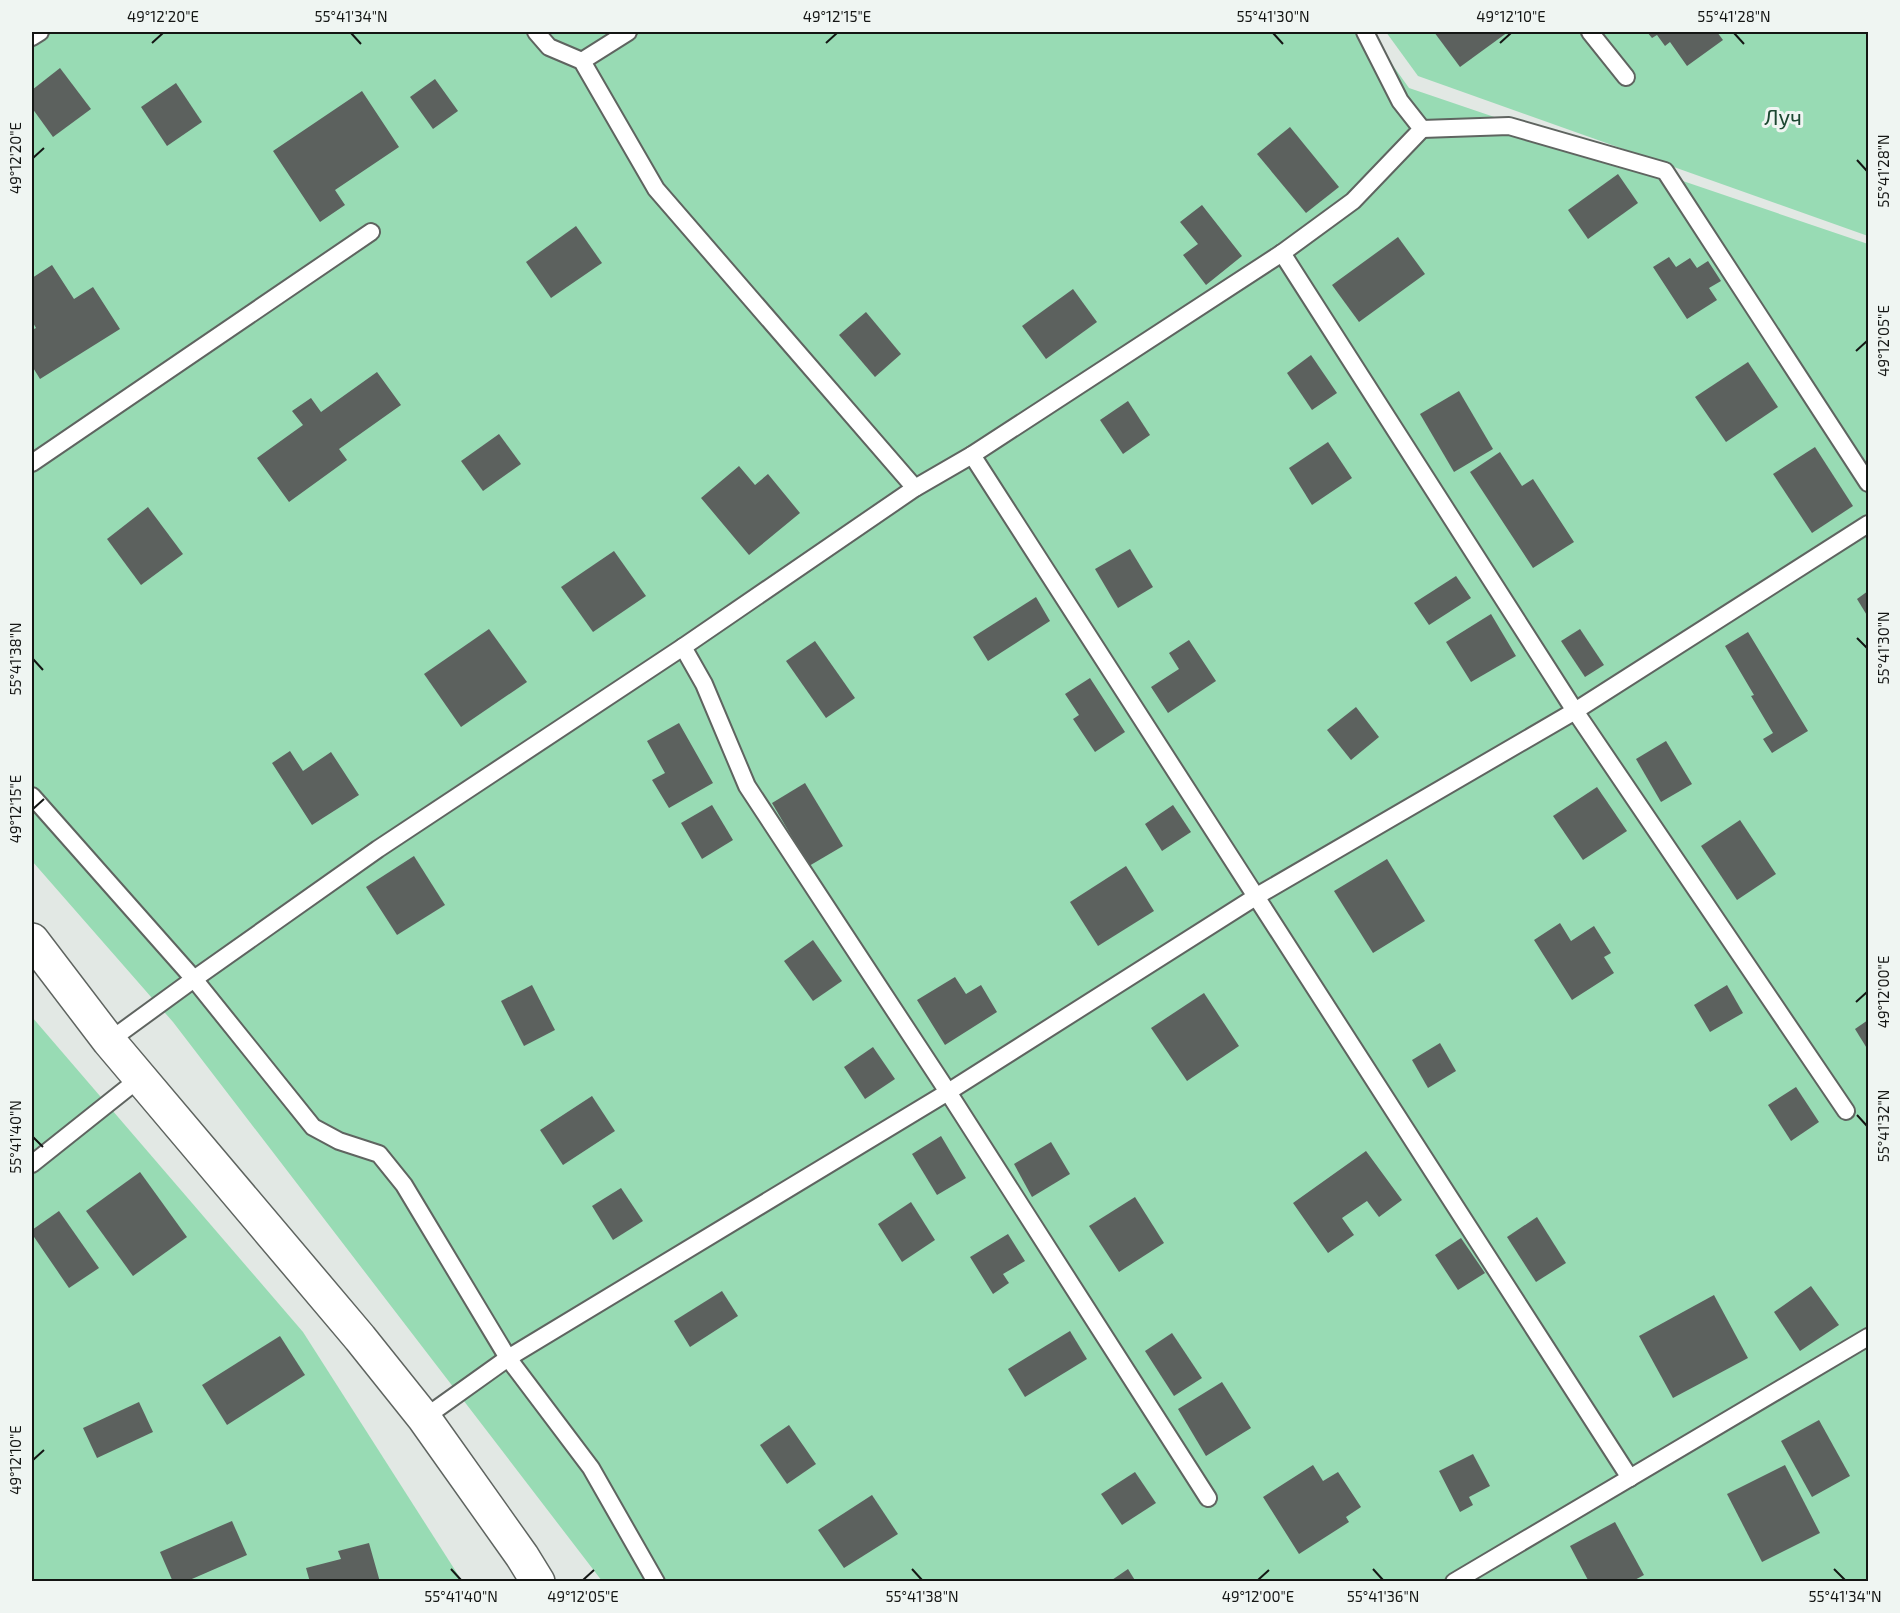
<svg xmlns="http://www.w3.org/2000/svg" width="1900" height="1613" viewBox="0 0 1900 1613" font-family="'Exo 2',sans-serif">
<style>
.green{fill:#98dbb4}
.building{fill:#5c615e}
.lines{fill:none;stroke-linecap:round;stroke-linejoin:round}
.lane-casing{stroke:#5f6460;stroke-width:20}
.secondary-casing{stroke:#5f6460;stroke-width:36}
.lane{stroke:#fff;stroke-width:16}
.secondary{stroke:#fff;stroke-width:33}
.ticks{fill:none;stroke:#141614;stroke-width:2}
.labels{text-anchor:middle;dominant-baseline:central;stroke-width:6;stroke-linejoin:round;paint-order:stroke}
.park-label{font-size:22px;fill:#1c4731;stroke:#eff5f2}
.neatline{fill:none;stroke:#141614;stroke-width:2}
.ticks-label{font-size:15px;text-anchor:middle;fill:#141614}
</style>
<rect width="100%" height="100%" fill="#e2e8e4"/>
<g class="green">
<polygon points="32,32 1369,32 1409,88 1868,244 1868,1581 602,1581 173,1022 32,861"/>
<polygon points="1386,32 1868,32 1868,236 1418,76"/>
<polygon points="32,1017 303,1332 462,1581 32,1581"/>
</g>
<g class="building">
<polygon points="1434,32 1508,32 1460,67"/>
<polygon points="1647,32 1717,32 1723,40 1687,66 1670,42 1665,46 1657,35 1652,38"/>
<polygon points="60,68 91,109 53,137 32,108 32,90"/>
<polygon points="435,79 458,111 433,129 410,97"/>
<polygon points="176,83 202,122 167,146 141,107"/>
<polygon points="362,91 399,147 335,190 345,205 320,222 273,151"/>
<polygon points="1290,127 1339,187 1306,213 1257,154"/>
<polygon points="1618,174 1638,203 1588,239 1568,210"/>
<polygon points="1202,205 1242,256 1206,285 1183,255 1198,244 1180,222"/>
<polygon points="576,226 602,263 551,298 526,262"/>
<polygon points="1398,237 1425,274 1359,322 1332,285"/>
<polygon points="1669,257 1676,267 1690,258 1697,268 1708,261 1721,281 1709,288 1717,300 1687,319 1653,267"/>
<polygon points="52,265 74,299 93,287 120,329 40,379 32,366 32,330 36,328 32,321 32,278"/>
<polygon points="1073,289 1097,322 1046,359 1022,326"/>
<polygon points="866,312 901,354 875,377 839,335"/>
<polygon points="1311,355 1337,393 1312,410 1287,373"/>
<polygon points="1748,362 1778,407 1726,442 1695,397"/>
<polygon points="377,372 401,405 339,449 347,460 289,502 257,458 303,425 292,411 311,398 321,412"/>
<polygon points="1459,391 1493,449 1454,472 1420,414"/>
<polygon points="1128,401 1150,435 1123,454 1100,420"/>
<polygon points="499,434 521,464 483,491 461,461"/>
<polygon points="1328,442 1352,478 1312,505 1289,468"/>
<polygon points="1815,447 1853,506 1812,533 1773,474"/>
<polygon points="1500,452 1522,486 1533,479 1574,542 1533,568 1470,472"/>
<polygon points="739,466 755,485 768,474 800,513 749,555 701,498"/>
<polygon points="148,507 183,554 141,585 107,539"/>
<polygon points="1130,549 1153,587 1118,608 1095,569"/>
<polygon points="614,551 646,596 593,632 561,587"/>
<polygon points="1456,576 1471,598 1429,625 1414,603"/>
<polygon points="1868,591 1868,617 1857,599"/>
<polygon points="1036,597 1050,621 988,661 973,637"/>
<polygon points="1491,614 1516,656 1471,682 1446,642"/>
<polygon points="489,629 527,682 461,727 424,674"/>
<polygon points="1580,629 1604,665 1585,677 1561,641"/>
<polygon points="1748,632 1808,731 1772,753 1763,739 1773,733 1751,696 1754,695 1725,646"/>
<polygon points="1189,640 1216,681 1168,713 1151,687 1179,669 1169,653"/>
<polygon points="815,641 855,698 826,718 786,661"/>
<polygon points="1090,678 1125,732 1095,752 1073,719 1079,715 1065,694"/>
<polygon points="1356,707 1379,737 1351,760 1327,730"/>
<polygon points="679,723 713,783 669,808 652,780 665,773 647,741"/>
<polygon points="1666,741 1692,784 1661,802 1636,759"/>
<polygon points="290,751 303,771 331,752 359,795 312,825 272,763"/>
<polygon points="805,783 843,846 809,866 772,803"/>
<polygon points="1597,787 1627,831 1583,860 1553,816"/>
<polygon points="712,805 733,840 702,859 681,823"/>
<polygon points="1173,805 1191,832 1162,851 1145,824"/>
<polygon points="1740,820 1776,874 1737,900 1701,846"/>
<polygon points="414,856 445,905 397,935 366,887"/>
<polygon points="1387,859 1425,921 1373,953 1334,891"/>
<polygon points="1126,866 1154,911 1098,946 1070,902"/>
<polygon points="1560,923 1571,941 1594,926 1611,953 1604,957 1614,973 1572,1000 1534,940"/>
<polygon points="813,940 842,981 813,1001 784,961"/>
<polygon points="955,977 966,994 981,985 997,1012 945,1045 917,1000"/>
<polygon points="532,985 555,1030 524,1046 501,1001"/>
<polygon points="1727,985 1743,1013 1710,1032 1694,1005"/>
<polygon points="1204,993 1239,1046 1187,1081 1151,1028"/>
<polygon points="1868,1020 1868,1050 1855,1029"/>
<polygon points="1440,1043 1456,1071 1428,1088 1412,1060"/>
<polygon points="873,1047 895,1079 865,1099 844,1067"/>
<polygon points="1796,1087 1819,1122 1791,1141 1768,1105"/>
<polygon points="592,1096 615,1131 563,1165 540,1130"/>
<polygon points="941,1136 966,1178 937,1195 912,1154"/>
<polygon points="1051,1142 1070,1174 1032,1197 1014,1164"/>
<polygon points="1366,1151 1402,1200 1379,1217 1367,1201 1342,1218 1354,1235 1328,1253 1293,1203"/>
<polygon points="140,1172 187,1237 133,1276 86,1211"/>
<polygon points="621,1188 643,1221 613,1240 592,1206"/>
<polygon points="1135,1197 1164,1243 1119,1272 1089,1226"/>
<polygon points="911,1202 935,1240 902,1262 878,1224"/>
<polygon points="59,1211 99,1268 69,1288 32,1234 32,1230"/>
<polygon points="1537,1217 1566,1263 1536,1282 1507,1237"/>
<polygon points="1008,1234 1025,1261 1003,1274 1009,1283 993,1294 970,1257"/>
<polygon points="1461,1238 1485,1273 1458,1290 1435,1255"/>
<polygon points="1811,1286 1839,1325 1800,1351 1774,1312"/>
<polygon points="722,1291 738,1316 690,1347 674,1321"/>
<polygon points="1714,1295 1748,1358 1673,1398 1639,1336"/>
<polygon points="1070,1331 1087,1359 1025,1397 1008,1369"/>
<polygon points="1172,1333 1202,1378 1174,1396 1145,1351"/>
<polygon points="280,1336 305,1375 227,1425 202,1385"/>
<polygon points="1222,1382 1251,1428 1206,1456 1178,1409"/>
<polygon points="139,1402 153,1432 97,1458 83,1428"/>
<polygon points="1819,1420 1850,1476 1812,1497 1781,1441"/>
<polygon points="789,1425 816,1464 787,1484 760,1445"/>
<polygon points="1473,1454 1490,1486 1469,1497 1473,1505 1460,1512 1439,1471"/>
<polygon points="1313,1465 1323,1481 1338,1472 1361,1507 1346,1517 1349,1522 1299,1554 1263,1497"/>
<polygon points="1785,1465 1820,1533 1762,1562 1727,1494"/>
<polygon points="1135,1472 1156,1503 1122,1525 1101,1494"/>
<polygon points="872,1495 898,1534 844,1568 818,1530"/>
<polygon points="232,1521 247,1555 185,1582 173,1582 160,1552"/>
<polygon points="1615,1522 1644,1575 1631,1582 1589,1582 1570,1546"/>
<polygon points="369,1543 380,1582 310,1582 306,1568 341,1559 338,1551"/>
<polygon points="1128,1569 1136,1582 1109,1582"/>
</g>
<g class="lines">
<defs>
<g id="lane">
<polyline points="536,32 549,47 582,61 656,189 915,488"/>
<polyline points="1590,32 1626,77"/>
<polyline points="32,37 40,32"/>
<polyline points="582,61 628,32"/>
<polyline points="1422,129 1509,126 1665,171 1868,483"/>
<polyline points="1282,253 1575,711 1846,1111"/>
<polyline points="972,455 1630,1478"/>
<polyline points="32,463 371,232"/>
<polyline points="683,647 704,684 747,786 948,1092 1208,1498"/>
<polyline points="32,796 194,979 313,1127 339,1141 379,1154 404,1185 508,1358 591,1468 656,1582"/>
<polyline points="109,1041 194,979 378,849 683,647 915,488 972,455 1282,253 1353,201 1422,129 1400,101 1365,32"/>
<polyline points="32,1164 140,1078"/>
<polyline points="424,1418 508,1358 948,1092 1257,896 1575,711 1868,524"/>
<polyline points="1454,1582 1868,1337"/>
</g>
<polyline id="secondary" points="32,940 109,1041 360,1338 424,1418 522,1556 538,1582"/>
</defs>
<use href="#lane" class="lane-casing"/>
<use href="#secondary" class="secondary-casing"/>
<use href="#lane" class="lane"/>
<use href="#secondary" class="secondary"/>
</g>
<path class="ticks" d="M 351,33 L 361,44M 1273,33 L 1283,44M 1734,33 L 1744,44M 152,43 L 163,33M 826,43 L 837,33M 1500,43 L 1511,33M 33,158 L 44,148M 1857,160 L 1867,171M 1856,351 L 1867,341M 1857,638 L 1867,648M 33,659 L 43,670M 33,809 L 44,799M 1856,1002 L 1867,992M 1857,1115 L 1867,1126M 33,1137 L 43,1147M 33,1460 L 44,1450M 451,1569 L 461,1580M 912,1569 L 922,1580M 1373,1569 L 1383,1580M 1834,1569 L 1845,1580M 583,1580 L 594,1570M 1258,1580 L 1269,1570"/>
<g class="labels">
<g class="park-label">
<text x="1783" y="116">Луч</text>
</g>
</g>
<rect width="1900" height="1613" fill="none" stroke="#eff5f2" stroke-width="66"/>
<rect x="33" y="33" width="1834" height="1547" class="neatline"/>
<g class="ticks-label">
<text x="163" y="22">49°12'20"E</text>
<text x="351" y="22">55°41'34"N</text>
<text x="837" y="22">49°12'15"E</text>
<text x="1273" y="22">55°41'30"N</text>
<text x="1511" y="22">49°12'10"E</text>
<text x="1734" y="22">55°41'28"N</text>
<text transform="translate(16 158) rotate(-90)" y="5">49°12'20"E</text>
<text transform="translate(1884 171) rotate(-90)" y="5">55°41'28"N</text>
<text transform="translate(1884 341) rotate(-90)" y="5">49°12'05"E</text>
<text transform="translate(1884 648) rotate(-90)" y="5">55°41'30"N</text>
<text transform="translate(16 659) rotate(-90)" y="5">55°41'38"N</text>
<text transform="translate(16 809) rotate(-90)" y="5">49°12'15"E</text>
<text transform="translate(1884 992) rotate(-90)" y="5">49°12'00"E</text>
<text transform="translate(1884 1126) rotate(-90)" y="5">55°41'32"N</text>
<text transform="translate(16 1137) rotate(-90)" y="5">55°41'40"N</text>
<text transform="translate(16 1460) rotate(-90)" y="5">49°12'10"E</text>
<text x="461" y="1602">55°41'40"N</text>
<text x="583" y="1602">49°12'05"E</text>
<text x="922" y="1602">55°41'38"N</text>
<text x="1258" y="1602">49°12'00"E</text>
<text x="1383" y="1602">55°41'36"N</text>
<text x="1845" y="1602">55°41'34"N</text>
</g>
</svg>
